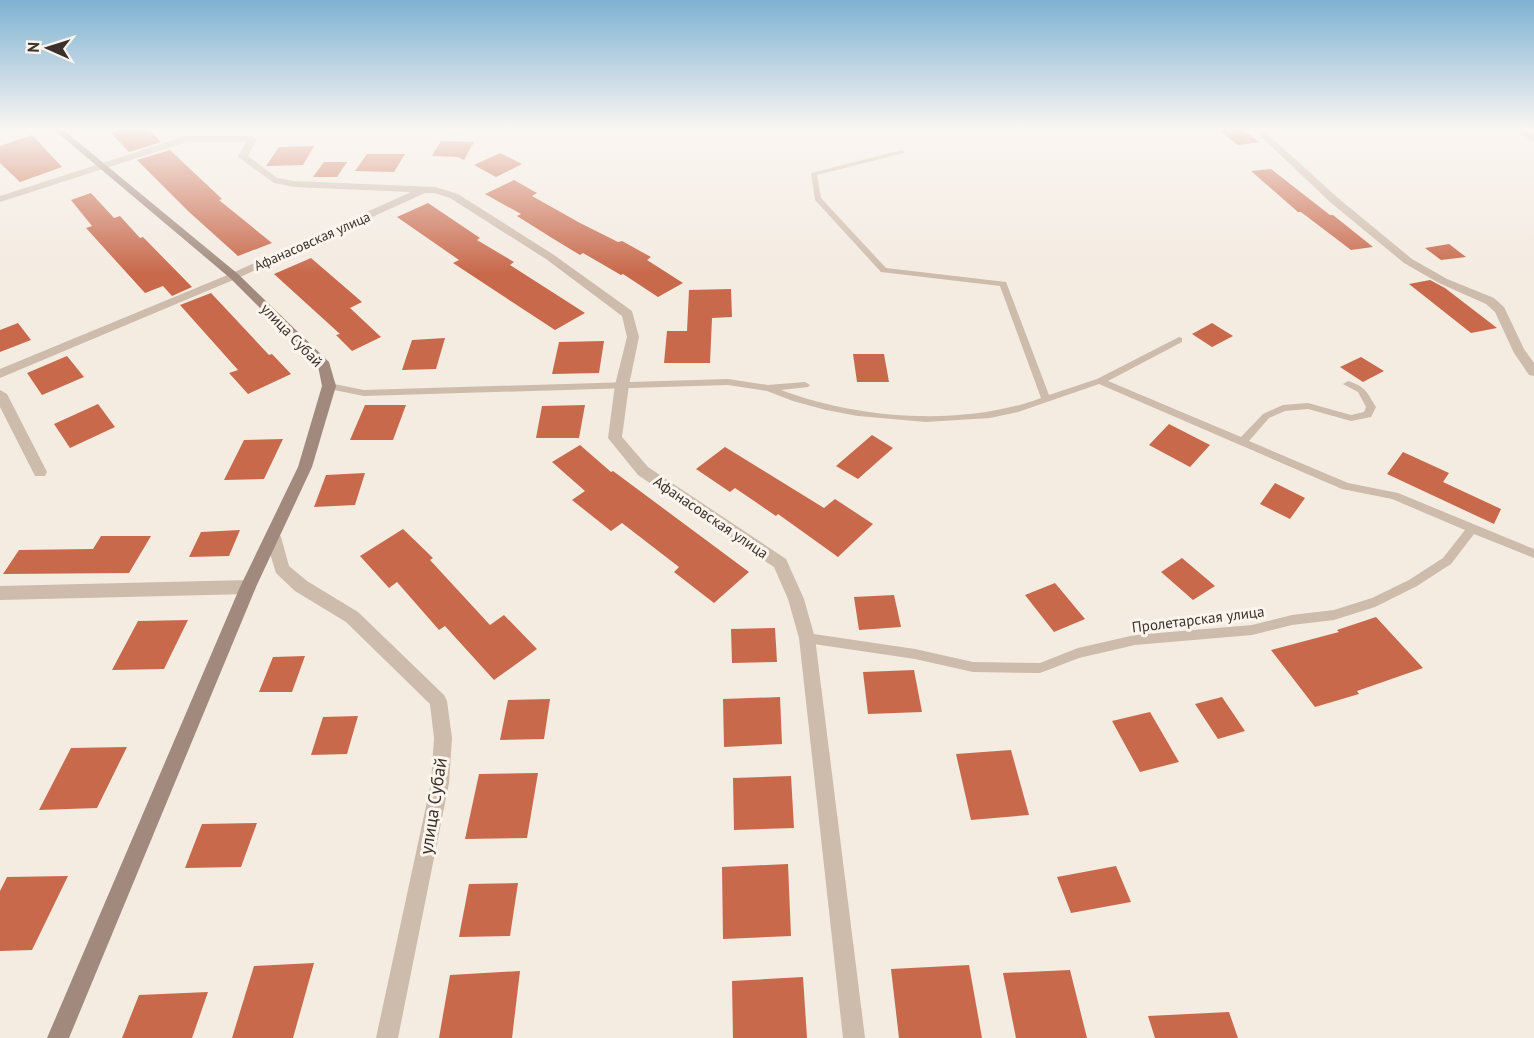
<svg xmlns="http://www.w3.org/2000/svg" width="1534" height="1038" viewBox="0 0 1534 1038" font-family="'PT Sans',sans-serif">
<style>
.building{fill:#c8694b}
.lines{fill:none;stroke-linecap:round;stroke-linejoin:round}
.lane{fill:#cdbbac;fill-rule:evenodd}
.street{fill:#cdbbac;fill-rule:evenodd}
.secondary{fill:#a18a7d;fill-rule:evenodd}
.labels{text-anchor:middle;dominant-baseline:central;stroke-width:6;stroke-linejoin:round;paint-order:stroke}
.far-street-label{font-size:14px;fill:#3b302b;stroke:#fbf5ee}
.street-label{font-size:15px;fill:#3b302b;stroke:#fbf5ee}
.near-street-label{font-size:18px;fill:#3b302b;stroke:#fbf5ee}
</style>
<rect width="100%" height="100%" fill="#f4ebe1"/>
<g class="building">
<polygon points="129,128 147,128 161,142 129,152 111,133"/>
<polygon points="1216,128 1240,128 1259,142 1238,145"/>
<polygon points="32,135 62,167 20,182 0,163 0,146"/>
<polygon points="441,141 474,142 464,160 458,157 432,156"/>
<polygon points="314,146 303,165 266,166 279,147"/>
<polygon points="170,150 222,199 219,200 272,243 238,256 188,211 137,160"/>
<polygon points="500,153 522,164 496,177 474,165"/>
<polygon points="367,154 405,154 394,172 355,171"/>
<polygon points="324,162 347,162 337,177 313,177"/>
<polygon points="1271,169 1330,215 1333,215 1373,247 1351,250 1301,212 1298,212 1251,171"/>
<polygon points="514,180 537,193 532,196 580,223 618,242 622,241 651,257 647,260 683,283 658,297 623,274 621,275 583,253 580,255 552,238 517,216 521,214 485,194"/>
<polygon points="91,193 114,218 120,216 140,238 143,237 192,287 172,296 163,286 145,293 86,228 92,226 71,200"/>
<polygon points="428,203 480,238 477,240 514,262 510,265 585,313 555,330 453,263 459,260 397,217"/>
<polygon points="1449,244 1466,257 1441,260 1425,248"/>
<polygon points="311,258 362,302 350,308 381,337 352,351 336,335 340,334 274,274"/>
<polygon points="1430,280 1445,288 1497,328 1471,333 1409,284"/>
<polygon points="731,289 732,317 712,318 710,363 664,363 667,331 687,331 689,290"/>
<polygon points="211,293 269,355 272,354 291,374 248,394 229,373 238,370 180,305"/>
<polygon points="18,323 31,340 0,352 0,330"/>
<polygon points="1212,323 1233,336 1212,347 1192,334"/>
<polygon points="445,338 436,369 402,370 412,340"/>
<polygon points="604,341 599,373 552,374 559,342"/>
<polygon points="853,354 884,354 889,382 857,382"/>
<polygon points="67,356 84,377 42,395 27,373"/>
<polygon points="1361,357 1384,371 1363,382 1340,367"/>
<polygon points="98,404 115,427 70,448 54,424"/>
<polygon points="365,405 406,405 393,440 350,440"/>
<polygon points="585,405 579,438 536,438 542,406"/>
<polygon points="1169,424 1210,445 1190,467 1149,445"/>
<polygon points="872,435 893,448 858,479 836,466"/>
<polygon points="283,439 264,479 224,480 244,440"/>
<polygon points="580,445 611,472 613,471 749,572 714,603 674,572 679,567 622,523 611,531 572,500 585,491 552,462"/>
<polygon points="725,447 824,508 835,499 873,524 838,557 778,514 776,516 735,488 730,492 696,469"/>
<polygon points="1403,452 1449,473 1443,482 1501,509 1494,524 1387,474"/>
<polygon points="365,473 355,505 314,507 326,475"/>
<polygon points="1275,483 1305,498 1290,519 1260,504"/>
<polygon points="403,529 433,558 430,560 490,625 504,615 537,649 494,680 445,626 439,630 397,582 389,588 360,556"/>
<polygon points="240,530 229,556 189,557 201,532"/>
<polygon points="101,536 151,536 129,573 3,574 19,550 93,549"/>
<polygon points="1182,558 1215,586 1193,600 1161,572"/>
<polygon points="1055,583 1085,619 1054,632 1025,595"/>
<polygon points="894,595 901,627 859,630 854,597"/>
<polygon points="1376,617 1423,668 1357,691 1359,694 1315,707 1271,650 1339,632 1337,630"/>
<polygon points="188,620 164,669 112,670 138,621"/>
<polygon points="775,628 777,662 732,663 731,629"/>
<polygon points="305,656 292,692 259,692 273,657"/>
<polygon points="914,670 922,712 868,714 863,672"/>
<polygon points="780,697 782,744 724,747 723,699"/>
<polygon points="1222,697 1245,731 1218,739 1195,704"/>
<polygon points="550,699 544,739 500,740 508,700"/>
<polygon points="1150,712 1179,762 1140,772 1112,721"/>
<polygon points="358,716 347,754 311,755 323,717"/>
<polygon points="127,747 97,808 39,810 71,748"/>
<polygon points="1011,750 1029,815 971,820 956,754"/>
<polygon points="538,773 527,838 465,839 479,774"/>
<polygon points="791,776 794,828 734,830 733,778"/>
<polygon points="257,823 241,867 185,868 202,824"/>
<polygon points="788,864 791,936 723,939 722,867"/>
<polygon points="1116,866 1131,902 1071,913 1057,877"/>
<polygon points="68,876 32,950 0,951 0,891 7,877"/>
<polygon points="518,883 510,936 459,937 469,884"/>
<polygon points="314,963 293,1038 232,1038 254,966"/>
<polygon points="969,965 982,1038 899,1038 891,969"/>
<polygon points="1070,970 1087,1038 1016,1038 1003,973"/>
<polygon points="520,971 512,1038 439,1038 450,975"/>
<polygon points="803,977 807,1038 733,1038 732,981"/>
<polygon points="208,992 192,1038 122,1038 139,995"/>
<polygon points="1229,1012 1238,1038 1155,1038 1148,1016"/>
</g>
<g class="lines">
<path class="lane" d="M 902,150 L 905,152 L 904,153 L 817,175 L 821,198 L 886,268 L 1006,282 L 1049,395 L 1097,379 L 1179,337 L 1182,338 L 1182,342 L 1108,381 L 1241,437 L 1263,414 L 1283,405 L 1308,403 L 1351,415 L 1364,412 L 1366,407 L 1358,392 L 1343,384 L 1348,381 C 1366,387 1366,391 1376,407 L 1371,417 L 1351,421 L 1308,409 L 1285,411 L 1269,418 L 1249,441 L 1348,483 L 1398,493 L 1534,549 L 1534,558 L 1474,534 L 1451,564 L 1417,586 L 1375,607 L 1334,620 L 1292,625 L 1252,635 L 1135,645 L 1079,658 L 1040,673 L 973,672 L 915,659 L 807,643 L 803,642 L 801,638 L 803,634 L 807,633 L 915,649 L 973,662 L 1040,663 L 1078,648 L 1135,635 L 1252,625 L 1292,615 L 1334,610 L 1372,598 L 1409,580 L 1443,558 L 1465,530 L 1392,499 L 1342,489 L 1099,384 L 1018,412 L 990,418 L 926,422 L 858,416 L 826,410 L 793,401 L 767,391 L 728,385 L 364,396 L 329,389 L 324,386 L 329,383 L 364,390 L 728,379 L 768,385 L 805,382 L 810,385 L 808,387 L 781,390 C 857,419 964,427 1041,398 L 1000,286 L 881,272 L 815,200 L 811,173 Z"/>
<g class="street">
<polygon points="1252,128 1261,128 1338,198 1412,259 1447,279 1494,298 1504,307 1524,349 1534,363 1534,376 1529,375 1514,353 1495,312 1486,304 1439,283 1404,263 1330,202"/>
<polygon points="1511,128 1521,128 1534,135 1534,142"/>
<polygon points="252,136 257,139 248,156 277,178 294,181 435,187 458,194 554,255 632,311 639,337 629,385 622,437 648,467 786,559 804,599 815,638 865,1038 843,1038 799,638 788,599 774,567 638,475 608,438 615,385 627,337 622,316 546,259 450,198 434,193 425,193 238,278 0,378 0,369 230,274 411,192 294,187 274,183 238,157 246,142 187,142 0,202 0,196 186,136"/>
<polygon points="0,390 7,394 47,472 45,476 35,476 33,472 0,407"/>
<polygon points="273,531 278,533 281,537 289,566 307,581 358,612 444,695 447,701 452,738 449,783 398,1038 376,1038 431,783 434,738 430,704 346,622 295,591 276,573 265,537 268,533"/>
<polygon points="248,580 254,582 256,587 254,592 248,594 0,600 0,586"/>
</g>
<polygon class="secondary" points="52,128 61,128 238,274 329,362 336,386 312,467 256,587 69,1038 47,1038 240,587 298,467 322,386 318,366 230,278"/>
</g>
<linearGradient id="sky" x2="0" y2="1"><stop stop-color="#7eb2d2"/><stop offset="0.47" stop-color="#faf6f2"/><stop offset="1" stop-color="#faf6f2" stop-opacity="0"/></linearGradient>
<rect width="1534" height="273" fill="url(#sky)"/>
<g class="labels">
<g class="far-street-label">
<text transform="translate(312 241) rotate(-24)">Афанасовская улица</text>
</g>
<g class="street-label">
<text transform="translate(292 335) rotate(46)">улица Субай</text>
<text transform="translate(711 517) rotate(34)">Афанасовская улица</text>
<text transform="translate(1198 619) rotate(-7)">Пролетарская улица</text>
</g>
<g class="near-street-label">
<text transform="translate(433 806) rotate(-81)">улица Субай</text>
</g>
</g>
<g transform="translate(48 48) rotate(273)" stroke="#fbf5ee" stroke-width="4.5" paint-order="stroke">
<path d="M0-4.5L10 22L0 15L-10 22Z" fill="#3b302b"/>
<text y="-9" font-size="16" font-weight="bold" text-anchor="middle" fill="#3b302b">N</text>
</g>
</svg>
